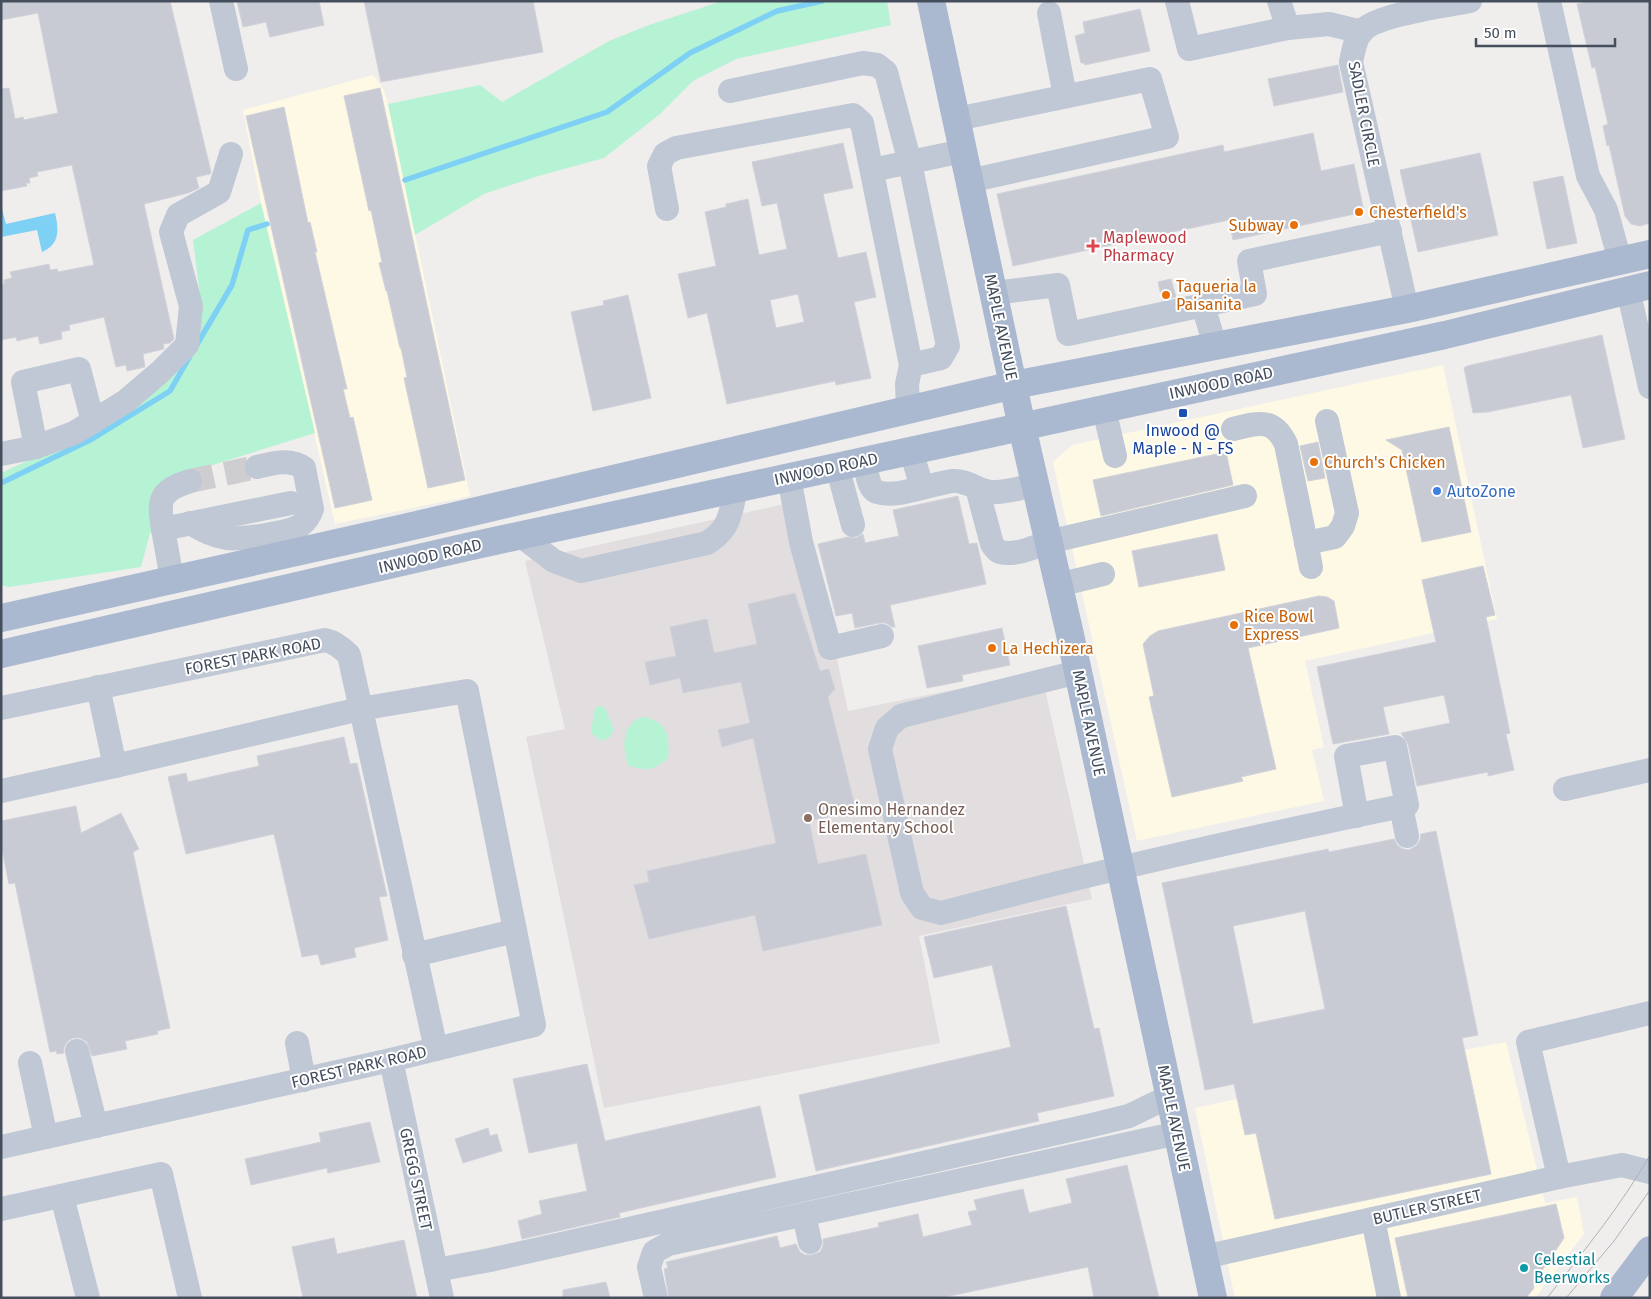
<svg xmlns="http://www.w3.org/2000/svg" width="1651" height="1299" viewBox="0 0 1651 1299" font-family="'Fira Sans',sans-serif">
<style>
.commercial{fill:#fef9e4}
.education{fill:#e2dedf}
.green{fill:#b6f3d4}
.water{fill:#7ed0f5}
.lines{fill:none;stroke-linecap:round;stroke-linejoin:round}
.stream{stroke:#7ed0f5;stroke-width:5.5}
.building{fill:#c9cbd4;stroke:#d1d2da;fill-rule:evenodd}
.minor-tunnel{stroke:#cecdd0;stroke-width:24;stroke-dasharray:24 12;stroke-linecap:butt}
.minor{stroke:#bfc8d4;stroke-width:24}
.major{stroke:#aab9d0;stroke-width:28}
.tram{stroke:#afb1b9;stroke-width:1}
.food-dot{fill:#e8710a;stroke:#fff;stroke-width:2}
.health-dot{fill:#e0444e;stroke:#fff;stroke-width:2}
.transit-dot{fill:#1a4fb4;stroke:#fff;stroke-width:2}
.shop-dot{fill:#3f7fe0;stroke:#fff;stroke-width:2}
.education-dot{fill:#8d6e63;stroke:#fff;stroke-width:2}
.culture-dot{fill:#0f9aa8;stroke:#fff;stroke-width:2}
.labels{text-anchor:middle;dominant-baseline:central;stroke-width:4;stroke-linejoin:round;paint-order:stroke}
.street-label{font-size:16px;fill:#444e5d;stroke:#fff}
.food-label{font-size:16px;fill:#c56008;stroke:#fff;text-anchor:start}
.health-label{font-size:16px;fill:#be3a42;stroke:#fff;text-anchor:start}
.transit-label{font-size:16px;fill:#164399;stroke:#fff}
.shop-label{font-size:16px;fill:#366cbe;stroke:#fff;text-anchor:start}
.education-label{font-size:16px;fill:#785e54;stroke:#fff;text-anchor:start}
.culture-label{font-size:16px;fill:#0d838f;stroke:#fff;text-anchor:start}
</style>
<rect width="100%" height="100%" fill="#f0eded"/>
<g class="commercial">
<polygon points="373,75 384,90 388,104 470,496 335,524 261,203 243,110"/>
<polygon points="1443,365 1497,619 1305,661 1324,747 1312,750 1324,801 1137,841 1053,462 1072,445"/>
<polygon points="1506,1042 1545,1203 1577,1197 1584,1234 1535,1298 1235,1298 1195,1108 1489,1045"/>
</g>
<polygon class="education" points="803,500 848,711 1041,672 1092,899 919,936 940,1043 604,1108 526,737 565,729 525,561"/>
<g class="green">
<polygon points="722,1 887,1 891,25 736,59 693,81 660,114 604,158 535,177 484,194 415,235 388,104 480,85 502,102 609,41 649,25"/>
<polygon points="261,203 315,433 203,468 150,533 141,567 9,587 1,585 1,473 112,422 196,339 202,312 193,240"/>
<polygon points="600,706 605,708 614,730 609,738 601,741 591,733 594,712 596,707"/>
<path d="M 644,717 C 667,722 670,736 668,758 C 652,771 649,771 629,766 C 621,749 622,721 644,717 Z"/>
</g>
<path class="water" d="M 1,205 L 6,224 L 55,213 C 59,230 60,244 42,252 L 37,230 L 1,237 Z"/>
<g class="lines">
<g class="stream">
<polyline points="405,180 607,112 690,53 777,11 822,1"/>
<polyline points="196,346 232,285 248,230 267,224"/>
<polyline points="1,483 92,439 170,391 190,356"/>
</g>
</g>
<g class="building">
<polygon points="1,1 170,1 211,172 210,174 196,177 199,188 188,193 144,204 174,339 170,343 163,344 164,349 143,354 145,367 127,371 126,365 116,367 104,317 69,325 70,330 61,332 62,339 40,344 38,336 17,341 16,337 1,340 1,285 4,284 4,280 12,278 10,272 49,264 50,270 57,269 58,272 94,265 72,165 37,172 38,176 29,178 30,183 26,183 27,186 1,191 1,89 9,88 15,119 23,117 24,120 58,113 38,13 1,20"/>
<polygon points="237,1 319,1 324,25 270,37 266,22 243,27"/>
<polygon points="364,1 533,1 543,52 381,82"/>
<polygon points="1592,1 1650,1 1650,223 1640,226 1631,224 1625,216 1609,145 1607,146 1603,126 1608,124 1595,67 1592,68 1577,4"/>
<polygon points="1140,9 1150,51 1085,65 1084,63 1081,63 1075,36 1085,33 1083,22"/>
<polygon points="1338,65 1343,92 1274,106 1268,79"/>
<polygon points="380,88 465,480 428,488 404,378 407,377 401,348 400,348 387,291 386,291 379,263 382,262 371,210 369,211 344,96"/>
<polygon points="284,107 308,223 310,222 317,252 315,252 347,389 343,389 350,418 353,417 372,500 335,508 246,116"/>
<polygon points="1313,133 1321,171 1354,164 1364,212 1233,240 1229,220 1013,266 997,194 1223,145 1224,152"/>
<path d="M 843,143 L 853,188 L 823,194 L 838,258 L 866,252 L 876,297 L 854,302 L 871,378 L 836,385 L 835,381 L 727,404 L 707,313 L 688,318 L 678,274 L 716,266 L 705,212 L 726,207 L 726,204 L 748,199 L 759,255 L 787,249 L 777,203 L 762,206 L 752,162 ZM 798,294 L 804,322 L 776,328 L 770,300 Z"/>
<polygon points="1480,153 1498,235 1418,252 1400,170"/>
<polygon points="1563,176 1577,243 1547,249 1533,182"/>
<polygon points="1171,279 1176,297 1162,300 1158,282"/>
<polygon points="628,295 651,398 593,411 571,312 604,305 603,301"/>
<polygon points="1602,335 1625,439 1583,448 1571,395 1488,412 1473,413 1464,368 1467,366"/>
<polygon points="1449,427 1471,532 1422,542 1402,450 1386,440"/>
<polygon points="1318,442 1325,478 1308,481 1300,446"/>
<polygon points="1226,452 1233,485 1101,516 1093,480"/>
<polygon points="958,496 969,544 977,543 986,584 890,605 895,627 892,627 886,623 879,623 855,628 852,613 836,616 818,544 848,537 856,538 863,534 865,543 899,536 893,510"/>
<polygon points="1217,534 1225,570 1139,587 1132,551"/>
<polygon points="1483,566 1495,615 1486,617 1510,733 1506,734 1514,770 1488,776 1488,772 1417,786 1408,744 1401,733 1450,723 1444,695 1383,707 1389,734 1333,744 1317,667 1436,642 1422,580"/>
<polygon points="795,593 820,671 829,669 835,689 828,697 856,810 809,821 818,864 866,854 882,925 763,951 755,915 649,939 634,885 649,882 647,871 776,843 753,738 722,747 718,730 750,723 741,682 683,693 680,678 650,685 645,662 676,656 670,627 707,619 714,653 757,644 748,604"/>
<polygon points="1319,596 1327,597 1334,601 1339,628 1248,648 1276,769 1241,777 1243,781 1172,797 1149,697 1154,696 1143,644 1150,636 1158,631"/>
<polygon points="1002,628 1010,665 962,675 963,681 927,688 918,646"/>
<polygon points="344,737 350,764 357,763 387,896 379,897 388,940 354,948 356,957 321,965 318,954 302,957 274,834 186,854 168,777 186,773 188,782 259,766 257,756"/>
<polygon points="76,806 81,833 121,813 139,849 133,852 170,1028 157,1031 158,1034 125,1041 127,1049 92,1056 87,1042 80,1038 73,1038 68,1041 64,1047 64,1053 57,1054 56,1051 50,1052 15,883 9,884 1,845 1,821"/>
<path d="M 1436,831 L 1478,1035 L 1462,1038 L 1491,1174 L 1275,1219 L 1256,1133 L 1245,1135 L 1234,1084 L 1205,1090 L 1162,883 L 1328,849 L 1329,852 L 1394,839 L 1397,845 L 1403,849 L 1409,850 L 1416,846 L 1420,840 L 1421,834 ZM 1305,911 L 1325,1009 L 1253,1024 L 1233,926 Z"/>
<polygon points="1066,906 1094,1029 1099,1028 1114,1096 1037,1113 1039,1121 816,1171 799,1095 1011,1047 992,965 934,978 924,937"/>
<polygon points="587,1064 605,1141 760,1106 776,1177 619,1213 620,1217 522,1239 518,1221 542,1214 539,1201 587,1191 577,1143 529,1153 513,1079"/>
<polygon points="370,1122 380,1162 328,1173 327,1168 251,1185 245,1159 321,1142 319,1133"/>
<polygon points="488,1128 490,1136 497,1134 502,1151 463,1163 455,1139"/>
<polygon points="1127,1165 1159,1298 1094,1298 1088,1267 940,1298 669,1298 664,1269 668,1268 666,1262 777,1236 780,1248 796,1244 800,1252 805,1255 812,1255 820,1252 823,1246 823,1239 879,1227 878,1223 918,1214 923,1237 972,1225 968,1212 977,1210 974,1200 1023,1189 1029,1213 1072,1203 1066,1179"/>
<polygon points="1556,1204 1564,1238 1533,1284 1534,1288 1526,1298 1408,1298 1395,1238"/>
<polygon points="334,1238 337,1254 404,1240 417,1298 303,1298 292,1247"/>
<polygon points="606,1282 610,1298 563,1298 563,1290"/>
</g>
<g class="lines">
<polyline class="minor-tunnel" points="190,481 257,467"/>
<g class="minor">
<polyline points="221,1 236,69"/>
<polyline points="1177,1 1189,49 1288,28 1329,24 1362,32"/>
<polyline points="1279,1 1288,28"/>
<polyline points="1549,1 1588,176 1606,210 1620,261"/>
<polyline points="1049,13 1065,96"/>
<polyline points="957,119 1150,79 1167,137 969,181"/>
<polyline points="872,170 963,151"/>
<polyline points="667,209 659,166 665,154 676,148 853,115 862,123 911,365 941,358 948,346 910,163 886,72 877,65 863,63 730,91"/>
<polyline points="1628,289 1650,387"/>
<polyline points="994,293 1058,285 1068,334 1255,294 1249,261 1390,231"/>
<polyline points="1203,305 1215,346"/>
<path d="M 1407,309 L 1351,62 C 1353,52 1355,40 1361,32 C 1376,14 1446,6 1470,1"/>
<polyline points="1104,409 1115,456"/>
<polyline points="908,410 907,384 911,365"/>
<path d="M 1233,429 C 1258,423 1273,417 1286,444 L 1311,567"/>
<polyline points="36,447 23,382 79,369 93,422"/>
<polyline points="911,451 922,487"/>
<polyline points="1,454 36,447 74,433 126,401 160,372 187,345 191,306 171,232 178,215 219,192 231,154"/>
<path d="M 865,461 C 867,470 867,488 877,492 C 897,499 932,483 953,481 C 968,480 979,492 993,492 C 1006,493 1022,487 1035,485"/>
<polyline points="837,466 853,525"/>
<polyline points="789,477 801,542 830,648 882,636"/>
<path d="M 977,488 L 992,544 C 994,547 996,551 1000,552 C 1015,556 1035,547 1048,542 L 1245,496"/>
<path d="M 190,523 C 202,530 213,536 226,538 C 239,540 290,533 301,525 C 306,521 310,515 312,509 L 304,468 C 290,458 273,463 257,467"/>
<path d="M 163,529 C 158,499 159,491 190,481"/>
<path d="M 521,536 L 554,561 L 581,571 L 707,543 C 731,528 730,513 736,489"/>
<polyline points="1306,543 1335,537 1343,526 1347,513 1327,421"/>
<polyline points="172,579 163,529 291,503"/>
<polyline points="1058,585 1103,574"/>
<path d="M 1078,672 L 901,716 L 887,728 L 880,749 L 912,893 L 922,908 L 941,913 C 1095,872 1251,837 1407,805 L 1395,747 L 1346,756 L 1357,816"/>
<path d="M 1,708 L 325,640 C 335,642 342,648 349,655 L 436,1049"/>
<polyline points="1565,789 1650,770"/>
<polyline points="1,791 115,766 98,687"/>
<polyline points="1401,806 1407,836"/>
<polyline points="414,955 515,931"/>
<polyline points="297,1043 304,1080"/>
<polyline points="77,1051 96,1126"/>
<polyline points="391,1060 442,1298"/>
<polyline points="30,1063 46,1137"/>
<polyline points="1,1147 391,1060 534,1025 467,691 360,709 115,766"/>
<polyline points="1559,1177 1528,1042 1650,1013"/>
<polyline points="62,1196 88,1298"/>
<polyline points="1,1209 161,1174 190,1298"/>
<polyline points="804,1215 810,1242"/>
<polyline points="1373,1219 1389,1298"/>
<polyline points="1204,1257 1559,1177 1622,1165 1650,1172"/>
<polyline points="436,1270 490,1260 1088,1126 1129,1116 1170,1096"/>
<polyline points="656,1298 649,1267 654,1252 668,1244 1178,1133"/>
</g>
<g class="major">
<polyline points="931,1 1022,427 1069,630 1213,1298"/>
<polyline points="1,618 404,528 1014,385 1407,309 1650,254"/>
<polyline points="1,654 467,547 1445,335 1650,285"/>
<polyline points="1614,1298 1650,1250"/>
</g>
<g class="tram">
<path d="M 1547,1298 C 1583,1252 1621,1206 1650,1155"/>
<polyline points="1566,1298 1614,1241 1650,1190"/>
</g>
</g>
<g class="food-dot">
<circle cx="1359" cy="212" r="5"/>
<circle cx="1294" cy="225" r="5"/>
<circle cx="1166" cy="295" r="5"/>
<circle cx="1314" cy="462" r="5"/>
<circle cx="1234" cy="625" r="5"/>
<circle cx="992" cy="648" r="5"/>
</g>
<path class="health-dot" d="M1090.5 238.5h5v5h5v5h-5v5h-5v-5h-5v-5h5z"/>
<rect class="transit-dot" x="1178" y="408" width="10" height="10" rx="2.5"/>
<circle class="shop-dot" cx="1437" cy="491" r="5"/>
<circle class="education-dot" cx="808" cy="818" r="5"/>
<circle class="culture-dot" cx="1524" cy="1268" r="5"/>
<g class="labels">
<g class="street-label">
<text transform="translate(1364 114) rotate(79)">SADLER CIRCLE</text>
<text transform="translate(1001 327) rotate(78)">MAPLE AVENUE</text>
<text transform="translate(1221 383) rotate(-12)">INWOOD ROAD</text>
<text transform="translate(826 469) rotate(-12)">INWOOD ROAD</text>
<text transform="translate(430 556) rotate(-13)">INWOOD ROAD</text>
<text transform="translate(253 656) rotate(-11)">FOREST PARK ROAD</text>
<text transform="translate(1089 723) rotate(78)">MAPLE AVENUE</text>
<text transform="translate(359 1067) rotate(-13)">FOREST PARK ROAD</text>
<text transform="translate(1174 1118) rotate(78)">MAPLE AVENUE</text>
<text transform="translate(416 1179) rotate(78)">GREGG STREET</text>
<text transform="translate(1427 1207) rotate(-13)">BUTLER STREET</text>
</g>
<g class="food-label">
<text x="1369" y="212">Chesterfield's</text>
<text x="1284" y="225" text-anchor="end">Subway</text>
<text x="1176" y="286">Taqueria la<tspan x="1176" dy="18">Paisanita</tspan></text>
<text x="1324" y="462">Church's Chicken</text>
<text x="1244" y="616">Rice Bowl<tspan x="1244" dy="18">Express</tspan></text>
<text x="1002" y="648">La Hechizera</text>
</g>
<g class="health-label">
<text x="1103" y="237">Maplewood<tspan x="1103" dy="18">Pharmacy</tspan></text>
</g>
<g class="transit-label">
<text x="1183" y="430">Inwood @<tspan x="1183" dy="18">Maple - N - FS</tspan></text>
</g>
<g class="shop-label">
<text x="1447" y="491">AutoZone</text>
</g>
<g class="education-label">
<text x="818" y="809">Onesimo Hernandez<tspan x="818" dy="18">Elementary School</tspan></text>
</g>
<g class="culture-label">
<text x="1534" y="1259">Celestial<tspan x="1534" dy="18">Beerworks</tspan></text>
</g>
</g>
<rect width="1651" height="1299" fill="none" stroke="#444e5d" stroke-width="5"/>
<path d="M1476 38v8h139v-8" fill="none" stroke="#444e5d" stroke-width="2.5"/>
<text x="1484" y="38" font-size="15" fill="#444e5d" stroke="#ffffff" stroke-width="4" paint-order="stroke">50 m</text>
</svg>
